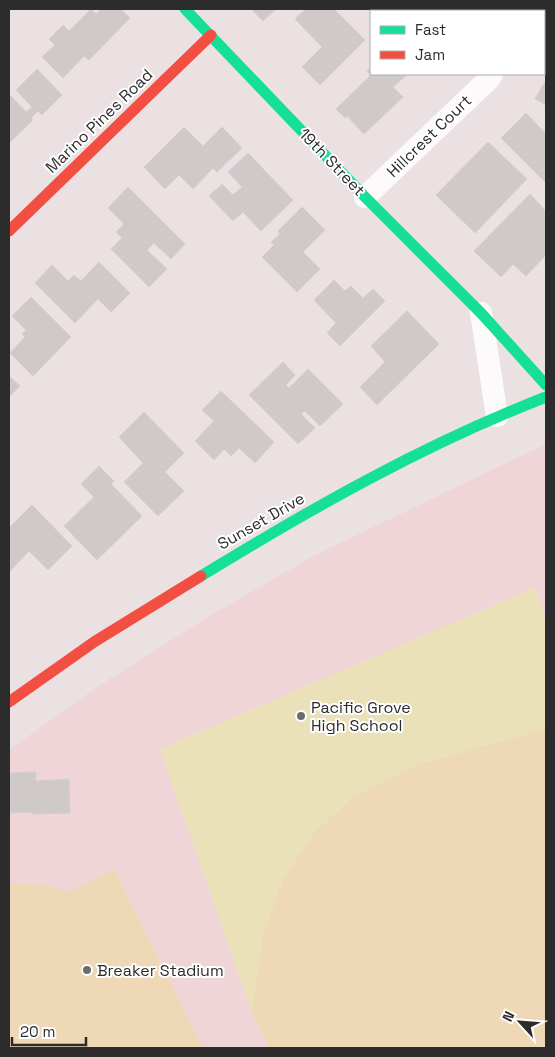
<svg xmlns="http://www.w3.org/2000/svg" width="555" height="1057" viewBox="0 0 555 1057" font-family="'Space Grotesk',sans-serif">
<style>
.education{fill:#efd5d8}
.green{fill:#ebe1b8}
.pitch{fill:#efd8b5}
.building{fill:#d0c9ca;stroke:#d6cdcf}
.lines{fill:none;stroke-linecap:round;stroke-linejoin:round}
.street{stroke:#fcfafb;stroke-width:22}
.fast{stroke:#16e098;stroke-width:11}
.jam{stroke:#f24e42;stroke-width:11}
.poi-dot{fill:#6f6b6c;stroke:#fff;stroke-width:2}
.labels{text-anchor:middle;dominant-baseline:central;stroke-width:4;stroke-linejoin:round;paint-order:stroke}
.street-label{font-size:16px;fill:#2c2c2c;stroke:#fff}
.poi-label{font-size:16px;fill:#2c2c2c;stroke:#fff;text-anchor:start}
</style>
<rect width="100%" height="100%" fill="#ebe1e3"/>
<polygon class="education" points="546,444 546,1048 9,1048 9,750 100,685 211,615 315,555"/>
<polygon class="green" points="536,587 546,622 546,729 422,764 387,780 350,800 314,833 283,881 264,933 252,1013 160,749"/>
<g class="pitch">
<polygon points="546,729 546,1048 269,1048 252,1013 264,933 283,881 314,833 350,800 387,780 422,764"/>
<path d="M 114,869 L 203,1048 L 9,1048 L 9,884 C 30,881 50,885 70,892 Z"/>
</g>
<g class="building">
<polygon points="91,9 96,14 101,9 121,9 130,18 89,60 84,56 63,78 42,57 55,45 49,39 63,25 69,31"/>
<polygon points="251,9 276,9 263,21"/>
<polygon points="306,9 334,9 365,40 320,85 302,67 322,47 295,19"/>
<polygon points="381,9 410,9 411,11 381,11"/>
<polygon points="538,9 546,9 546,24 544,25 544,11 538,11"/>
<polygon points="371,67 371,74 408,74 393,87 403,97 364,134 347,116 345,118 336,109 371,75 367,71"/>
<polygon points="37,69 62,95 42,115 38,111 31,118 33,120 9,143 9,94 26,112 32,107 16,90"/>
<polygon points="546,80 546,105 535,99"/>
<polygon points="526,113 546,134 546,183 501,138"/>
<polygon points="184,127 203,146 222,127 242,148 217,172 213,168 193,189 179,175 165,189 144,167"/>
<polygon points="488,142 527,179 475,233 436,195"/>
<polygon points="248,153 293,200 261,231 243,212 233,221 209,196 222,184 233,195 242,187 228,172"/>
<polygon points="128,187 185,244 171,259 154,243 147,250 167,269 149,287 111,249 122,238 116,232 124,224 108,208"/>
<polygon points="530,194 546,211 546,255 526,276 513,264 501,277 474,251"/>
<polygon points="302,207 325,230 303,252 320,269 297,292 262,257 274,245 271,242 280,234 278,231"/>
<polygon points="99,262 130,293 111,312 98,299 75,323 35,283 52,265 68,281 74,275 81,281"/>
<polygon points="334,280 345,291 351,286 363,298 373,289 385,301 340,346 327,333 336,323 314,300"/>
<polygon points="31,297 71,337 33,376 10,353 25,337 22,334 26,330 12,316"/>
<polygon points="407,311 439,344 377,405 360,387 385,362 371,346"/>
<polygon points="283,362 295,375 286,385 289,388 308,369 343,404 320,426 305,411 301,414 315,428 298,444 249,395"/>
<polygon points="9,376 20,386 9,397"/>
<polygon points="221,391 274,442 255,463 239,448 231,456 224,449 214,460 195,441 214,421 202,410"/>
<polygon points="144,412 184,453 165,472 184,491 158,516 124,482 143,463 119,437"/>
<polygon points="99,466 114,481 111,484 142,516 97,560 64,526 94,497 81,484"/>
<polygon points="32,505 72,546 48,570 29,551 9,572 9,528"/>
<polygon points="36,772 36,781 69,779 70,813 32,814 32,812 9,813 9,773"/>
</g>
<g class="lines">
<g class="street">
<polyline points="490,9 490,11"/>
<polyline points="365,197 490,78 492,74"/>
<polyline points="481,313 497,416"/>
</g>
<g class="fast">
<polyline points="185,9 365,197 481,313 546,385"/>
<path d="M 201,576 C 312,508 425,444 546,397"/>
</g>
<g class="jam">
<polyline points="9,231 211,35"/>
<polyline points="9,702 94,642 201,576"/>
</g>
</g>
<g class="poi-dot">
<circle cx="301" cy="716" r="5"/>
<circle cx="87" cy="970" r="5"/>
</g>
<g class="labels">
<g class="street-label">
<text transform="translate(99 121) rotate(-44)">Marino Pines Road</text>
<text transform="translate(429 136) rotate(-44)">Hillcrest Court</text>
<text transform="translate(332 162) rotate(46)">19th Street</text>
<text transform="translate(261 521) rotate(-30)">Sunset Drive</text>
</g>
<g class="poi-label">
<text x="311" y="707">Pacific Grove<tspan x="311" dy="18">High School</tspan></text>
<text x="97" y="970">Breaker Stadium</text>
</g>
</g>
<rect width="555" height="1057" fill="none" stroke="#2c2c2c" stroke-width="20"/>
<rect x="370" y="10" width="175" height="65" fill="#ffffff" stroke="#ababab"/>
<rect x="380" y="26" width="25" height="8" fill="#16e098" stroke="#ababab"/>
<text x="415" y="35" font-size="15" fill="#2c2c2c">Fast</text>
<rect x="380" y="51" width="25" height="8" fill="#f24e42" stroke="#ababab"/>
<text x="415" y="60" font-size="15" fill="#2c2c2c">Jam</text>
<g transform="translate(520 1022) rotate(296)" stroke="#ffffff" stroke-width="4" paint-order="stroke">
<path d="M0-4L9 19L0 12L-9 19Z" fill="#2c2c2c"/>
<text y="-8" font-size="14" font-weight="bold" text-anchor="middle" fill="#2c2c2c">N</text>
</g>
<path d="M12 1037v8h74v-8" fill="none" stroke="#2c2c2c" stroke-width="2.5"/>
<text x="20" y="1037" font-size="15" fill="#2c2c2c" stroke="#ffffff" stroke-width="4" paint-order="stroke">20 m</text>
</svg>
